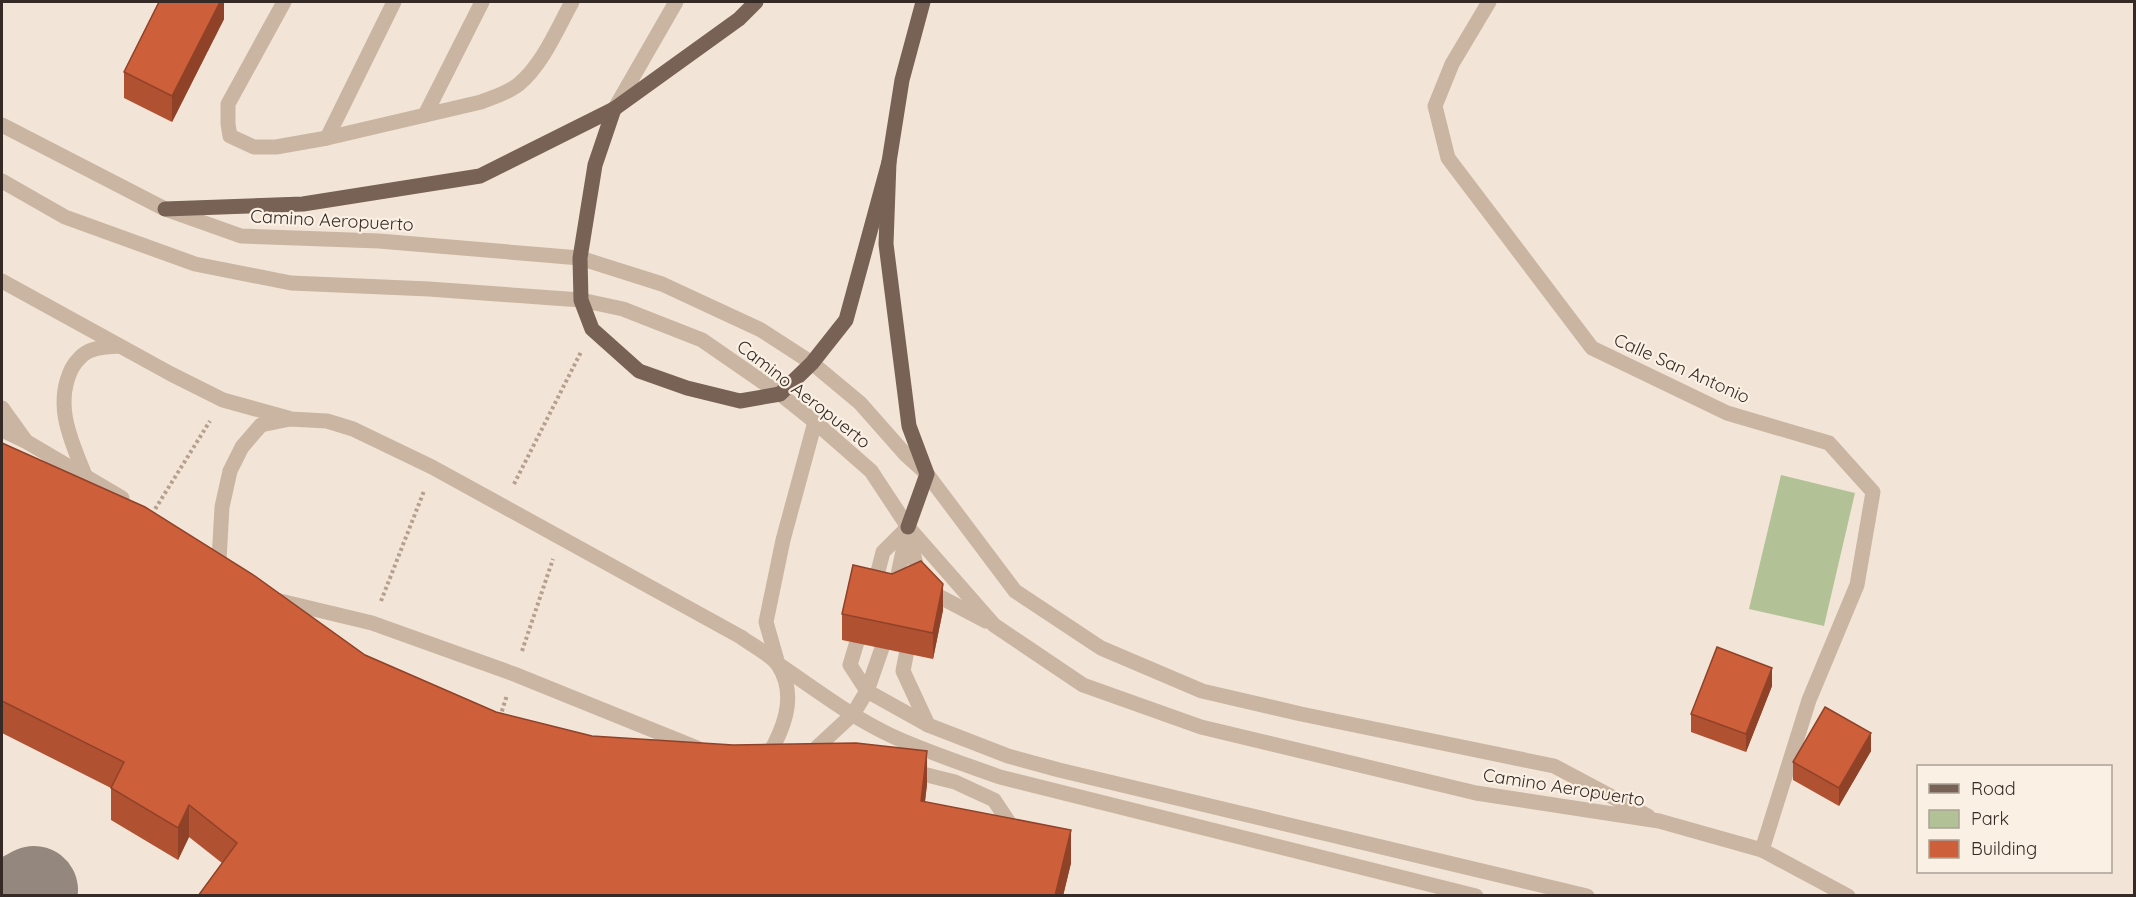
<svg xmlns="http://www.w3.org/2000/svg" width="2136" height="897" viewBox="0 0 2136 897" font-family="Quicksand,sans-serif">
<style>
.green{fill:#b3c296}
.lines{fill:none;stroke-linecap:round;stroke-linejoin:round}
.taxiway{stroke:#94887e;stroke-width:88}
.path{stroke:#b69f8d;stroke-width:4;stroke-dasharray:3 3;stroke-linecap:butt}
.minor{stroke:#cab5a2;stroke-width:15}
.major{stroke:#786155;stroke-width:15}
.wall{fill:#b05232}
.shaded-wall{fill:#904229}
.building{fill:#cd5f3a;stroke:#904229;stroke-width:1.5}
.labels{text-anchor:middle;dominant-baseline:central;stroke-width:4.5;stroke-linejoin:round;paint-order:stroke}
.street-label{font-size:18px;fill:#352a25;stroke:#faf0e3}
</style>
<rect width="100%" height="100%" fill="#f2e5d7"/>
<polygon class="green" points="1781,475 1855,493 1824,626 1749,609"/>
<g class="lines">
<polyline class="taxiway" points="23,896 34,890"/>
<g class="path">
<polyline points="514,484 581,352"/>
<polyline points="152,514 210,421"/>
<polyline points="381,601 424,491"/>
<polyline points="522,651 553,559"/>
<polyline points="500,717 507,695"/>
</g>
<g class="minor">
<path d="M 284,2 L 228,104 L 228,124 L 230,136 L 254,147 L 276,147 L 327,138 L 481,102 C 494,97 508,93 519,84 C 543,64 557,29 572,2"/>
<polyline points="1489,2 1452,64 1435,106 1448,158 1592,348 1727,413 1829,443 1873,492 1857,585 1809,700 1762,850"/>
<polyline points="615,108 676,2"/>
<polyline points="425,115 482,2"/>
<polyline points="2,125 165,209 241,236 379,241 580,258 662,284 761,330 812,363 860,403 906,455 927,474 1015,591 1101,648 1202,691 1301,714 1554,766 1648,816"/>
<polyline points="327,138 394,2"/>
<polyline points="2,181 65,217 195,264 291,283 429,289 581,300 623,309 702,340 780,394 815,422 871,471 908,527 994,625 1083,685 1201,727 1476,793 1659,821 1762,850 1848,896"/>
<polyline points="2,281 171,374 223,400 288,418"/>
<polyline points="2,408 25,440"/>
<path d="M 815,422 L 783,540 L 766,622 L 778,664 C 815,689 851,717 892,736 C 927,752 964,764 1000,777 L 1476,896"/>
<polyline points="2,430 27,442 122,498"/>
<path d="M 86,478 C 72,442 53,406 72,368 C 76,361 84,352 92,350 C 100,347 110,347 119,346"/>
<polyline points="909,533 920,583"/>
<path d="M 219,560 L 222,507 L 230,471 L 242,447 L 261,425 L 290,419 L 327,421 L 353,429 L 432,467 L 741,637 C 750,644 773,656 778,665 C 799,697 782,733 765,761"/>
<polyline points="895,589 908,527"/>
<polyline points="925,589 986,621"/>
<polyline points="873,591 883,552 908,527"/>
<polyline points="276,600 372,623 514,674 697,748"/>
<polyline points="862,625 850,665 867,691 928,725 1008,756 1059,770 1587,896"/>
<polyline points="910,635 903,671 928,725"/>
<polyline points="805,753 813,751 853,714 867,691 882,648"/>
<polyline points="907,770 955,782 994,800 1016,833"/>
</g>
<g class="major">
<polyline points="614,109 595,165 580,258 581,300 592,329 639,371 687,388 740,401 780,394 812,363 846,320 889,162"/>
<polyline points="165,209 303,204 480,176 614,109 739,19 756,2"/>
<polyline points="908,527 927,474 909,426 886,244 889,162 902,80 923,2"/>
</g>
</g>
<g class="wall">
<polygon points="224,2 224,19 172,122 124,98 124,72"/>
<polygon points="2,443 365,655 496,712 592,736 927,784 925,802 1071,863 1063,896 198,896 222,863 189,837 178,860 111,820 111,788 2,733"/>
<polygon points="943,610 933,659 842,640 842,614"/>
<polygon points="1772,686 1746,752 1691,732 1691,714"/>
<polygon points="1871,751 1839,806 1793,780 1793,762"/>
</g>
<g class="shaded-wall">
<polygon points="220,2 224,2 224,19 172,122 172,96"/>
<polygon points="943,584 943,610 933,659 933,633"/>
<polygon points="1772,668 1772,686 1746,752 1746,734"/>
<polygon points="1871,733 1871,751 1839,806 1839,788"/>
<polygon points="927,751 927,784 921,834 921,801"/>
<polygon points="189,805 189,837 178,860 178,828"/>
<polygon points="1071,830 1071,863 1063,896 1055,896"/>
</g>
<g class="building">
<polygon points="159,2 220,2 172,96 124,72"/>
<polygon points="2,443 145,507 252,574 365,655 496,712 592,736 733,745 856,743 927,751 921,801 1071,830 1055,896 198,896 237,843 189,805 178,828 111,788 124,762 2,701"/>
<polygon points="921,561 943,584 933,633 842,614 853,565 892,574"/>
<polygon points="1717,647 1772,668 1746,734 1691,714"/>
<polygon points="1825,707 1871,733 1839,788 1793,762"/>
</g>
<g class="labels">
<g class="street-label">
<text transform="translate(332 220) rotate(3)">Camino Aeropuerto</text>
<text transform="translate(1682 368) rotate(24)">Calle San Antonio</text>
<text transform="translate(804 394) rotate(38)">Camino Aeropuerto</text>
<text transform="translate(1564 787) rotate(9)">Camino Aeropuerto</text>
</g>
</g>
<rect width="2136" height="897" fill="none" stroke="#352a25" stroke-width="6"/>
<rect x="1917" y="765" width="195" height="108" fill="#faf0e3" stroke="#aba197" stroke-width="1.5"/>
<rect x="1929" y="784" width="30" height="9" fill="#786155" stroke="#aba197" stroke-width="1.5"/>
<text x="1971" y="795" font-size="18" fill="#352a25">Road</text>
<rect x="1929" y="810" width="30" height="18" fill="#b3c296" stroke="#aba197" stroke-width="1.5"/>
<text x="1971" y="825" font-size="18" fill="#352a25">Park</text>
<rect x="1929" y="840" width="30" height="18" fill="#cd5f3a" stroke="#aba197" stroke-width="1.5"/>
<text x="1971" y="855" font-size="18" fill="#352a25">Building</text>
</svg>
